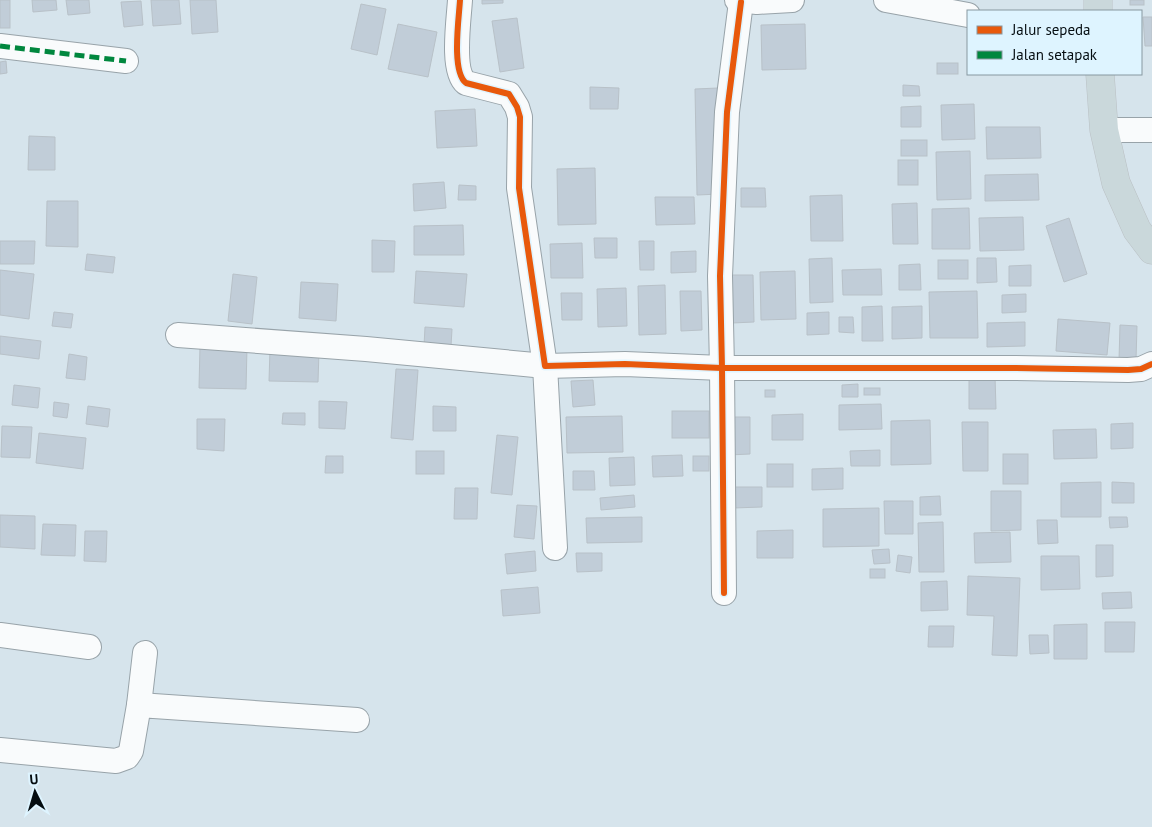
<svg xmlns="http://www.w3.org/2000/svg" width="1152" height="827" viewBox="0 0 1152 827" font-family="'PT Sans',sans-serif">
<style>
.building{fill:#c1cdd8;stroke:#b8c1c8}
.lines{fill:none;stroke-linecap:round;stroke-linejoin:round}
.minor-casing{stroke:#98a3a9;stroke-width:26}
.trunk-casing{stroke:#bac0c4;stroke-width:29}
.minor{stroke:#f9fbfc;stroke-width:24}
.trunk{stroke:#cad8db;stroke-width:28}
.quiet{stroke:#00873e;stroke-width:5;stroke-dasharray:10 5;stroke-linecap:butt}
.cycleway-casing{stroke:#def4ff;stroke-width:9}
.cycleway{stroke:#e8590c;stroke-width:6}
</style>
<rect width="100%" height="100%" fill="#d6e4ec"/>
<g class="building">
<rect x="0" y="0" width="10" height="28"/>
<polygon points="32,0 56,0 57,10 33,12"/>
<polygon points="66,0 89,0 90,13 68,15"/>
<polygon points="151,0 179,0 181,24 153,26"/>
<polygon points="190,0 216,0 218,32 192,34"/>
<polygon points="482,0 503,0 503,3 482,4"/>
<rect x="1130" y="0" width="14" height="5"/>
<polygon points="141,1 143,25 124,27 121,2"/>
<polygon points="361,4 386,9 377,55 351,49"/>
<polygon points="1143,17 1152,17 1152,46 1145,46"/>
<polygon points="517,18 524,68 500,72 492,21"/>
<polygon points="398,24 437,32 428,77 388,69"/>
<polygon points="805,24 806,69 762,70 761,25"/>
<polygon points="6,61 7,73 0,74 0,62"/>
<rect x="937" y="63" width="21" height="11"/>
<polygon points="903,85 919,86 920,96 903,96"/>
<polygon points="590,87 619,88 618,109 590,109"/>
<polygon points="718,88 720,194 697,195 695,89"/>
<polygon points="974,104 975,139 942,140 941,105"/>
<polygon points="921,106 921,127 901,127 901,107"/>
<polygon points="475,109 477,146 437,148 435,111"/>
<polygon points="986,127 1040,127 1041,158 987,159"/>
<polygon points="29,136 55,137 55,170 28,170"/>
<rect x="901" y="140" width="26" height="16"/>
<polygon points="970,151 971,199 937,200 936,152"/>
<rect x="898" y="160" width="20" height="25"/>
<polygon points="595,168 596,224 558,225 557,169"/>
<polygon points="1038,174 1039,200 985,201 985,175"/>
<polygon points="444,182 446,208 414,211 413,184"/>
<polygon points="459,185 476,186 476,200 458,200"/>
<polygon points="741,188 765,188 766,207 741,207"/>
<polygon points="842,195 843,241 811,241 810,196"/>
<polygon points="655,197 694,197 695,224 656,225"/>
<polygon points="47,201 78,201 78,247 46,246"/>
<polygon points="917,203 918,244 893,244 892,204"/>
<polygon points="969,208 970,249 932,249 932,209"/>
<polygon points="1023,217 1024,250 980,251 979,218"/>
<polygon points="1069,218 1087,274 1064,282 1046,226"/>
<polygon points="463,225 464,255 414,255 414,226"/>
<polygon points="594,238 617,238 617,258 595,258"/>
<polygon points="372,240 395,241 394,272 372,272"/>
<polygon points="0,241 35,241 34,264 0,264"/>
<polygon points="639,241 654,241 654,270 640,270"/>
<polygon points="582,243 583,278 551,278 550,244"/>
<polygon points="696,251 696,272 671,273 671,252"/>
<polygon points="87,254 115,257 113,273 85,270"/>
<polygon points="832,258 833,302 810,303 809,259"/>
<polygon points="977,258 996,258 997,282 977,283"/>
<rect x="938" y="260" width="30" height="19"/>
<polygon points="920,264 921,290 899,290 899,265"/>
<polygon points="1031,265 1031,286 1009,286 1009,266"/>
<polygon points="881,269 882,295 843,295 842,270"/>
<polygon points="0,270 34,274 29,319 0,315"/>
<polygon points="416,271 467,274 464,307 414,303"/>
<polygon points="795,271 796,319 761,320 760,272"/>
<polygon points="233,274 257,277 252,324 228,321"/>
<polygon points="731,275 753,275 754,322 732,323"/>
<polygon points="301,282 338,284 336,321 299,318"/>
<polygon points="665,285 666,334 639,335 638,286"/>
<polygon points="626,288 627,326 598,327 597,289"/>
<polygon points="680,291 701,291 702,330 681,331"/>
<polygon points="977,291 978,338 930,338 929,292"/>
<polygon points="561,293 582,293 582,320 562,320"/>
<polygon points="1026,294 1026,312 1002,313 1002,295"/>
<polygon points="882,306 883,341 862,341 862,307"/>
<polygon points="922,306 922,338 892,339 892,307"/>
<polygon points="54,312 73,314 71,328 52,326"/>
<polygon points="829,312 829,334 807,335 807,313"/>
<polygon points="839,317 853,317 854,333 839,332"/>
<polygon points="1058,319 1110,323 1107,355 1056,351"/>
<polygon points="1025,322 1025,346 987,347 987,323"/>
<polygon points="1120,325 1137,326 1136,360 1119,360"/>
<polygon points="425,327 452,329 451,346 424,346"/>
<polygon points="0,336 41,341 39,359 0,354"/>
<polygon points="200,346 247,347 246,389 199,388"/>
<polygon points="270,349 319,351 318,382 269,381"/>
<polygon points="69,354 87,357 85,380 66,378"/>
<polygon points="396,369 418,370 413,440 391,438"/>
<polygon points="969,376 995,376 996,409 969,409"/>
<polygon points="593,380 595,405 573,407 571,381"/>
<polygon points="858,384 858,397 842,397 842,385"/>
<polygon points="14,385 40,388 38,408 12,405"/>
<rect x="864" y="388" width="16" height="7"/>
<rect x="765" y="390" width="10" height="7"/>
<polygon points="319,401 347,402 345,429 319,428"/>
<polygon points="54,402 69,404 67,418 53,416"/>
<polygon points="881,404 882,429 839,430 839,405"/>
<polygon points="88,406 110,409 108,427 86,424"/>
<polygon points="433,406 456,407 456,431 433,431"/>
<rect x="672" y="411" width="37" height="27"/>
<polygon points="283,413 305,413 305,425 282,424"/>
<polygon points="803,414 803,440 772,440 772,415"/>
<polygon points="622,416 623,452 567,453 566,417"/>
<polygon points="727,417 750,417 750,454 728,455"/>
<polygon points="197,419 225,419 224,451 197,449"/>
<polygon points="930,420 931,464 891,465 891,421"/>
<polygon points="962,422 988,422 988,471 963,471"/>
<polygon points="1133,423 1133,448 1111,449 1111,424"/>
<polygon points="2,426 32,427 30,458 1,457"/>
<polygon points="1096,429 1097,458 1054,459 1053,430"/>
<polygon points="39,433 86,438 83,469 36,463"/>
<polygon points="497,435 518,437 512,495 491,493"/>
<polygon points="880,450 880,466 851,466 850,451"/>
<rect x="416" y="451" width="28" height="23"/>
<rect x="1003" y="454" width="25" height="30"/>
<polygon points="682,455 683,476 653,477 652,456"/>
<polygon points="326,456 343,456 343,473 325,473"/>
<rect x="693" y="456" width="16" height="15"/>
<polygon points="634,457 635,485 610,486 609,458"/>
<rect x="767" y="464" width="26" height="23"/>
<polygon points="843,468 843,489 812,490 812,469"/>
<polygon points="573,471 594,471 595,490 573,490"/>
<polygon points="1101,482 1101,517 1061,517 1061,483"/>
<polygon points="1112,482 1134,483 1134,503 1112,503"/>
<polygon points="733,487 762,487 762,507 733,508"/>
<polygon points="455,488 478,488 477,519 454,519"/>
<polygon points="991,491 1021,491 1021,530 991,531"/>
<polygon points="634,495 635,507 601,510 600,498"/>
<polygon points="940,496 941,515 920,515 920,497"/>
<polygon points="884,501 913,501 913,534 885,534"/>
<polygon points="517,505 537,506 534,539 514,537"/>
<polygon points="879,508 879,546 823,547 823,509"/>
<polygon points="0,515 35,516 35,549 0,547"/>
<polygon points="642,517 642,542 587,543 586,518"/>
<polygon points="1109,517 1127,517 1128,527 1110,528"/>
<polygon points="1037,520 1057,520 1058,543 1038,544"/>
<polygon points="943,522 944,572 919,572 918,523"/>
<polygon points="43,524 76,525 75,556 41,555"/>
<polygon points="793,530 793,558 757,558 757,531"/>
<polygon points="85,531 107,531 106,562 84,561"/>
<polygon points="1010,532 1011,562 975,563 974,533"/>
<polygon points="1096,545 1113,545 1113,576 1096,577"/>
<polygon points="889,549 890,563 874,564 872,550"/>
<polygon points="535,551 536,571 507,574 505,554"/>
<polygon points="576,553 602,553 602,571 577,572"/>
<polygon points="898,555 912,557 910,573 896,571"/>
<polygon points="1041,556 1079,556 1080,589 1041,590"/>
<rect x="870" y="569" width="15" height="9"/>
<polygon points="968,576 1020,578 1017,656 992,655 994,616 967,615"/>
<polygon points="947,581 948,610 921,611 921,582"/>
<polygon points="538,587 540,613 503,616 501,590"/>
<polygon points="1131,592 1132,608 1103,609 1102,593"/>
<polygon points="1105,622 1135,622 1134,652 1105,652"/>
<polygon points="1087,624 1087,659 1054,659 1054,625"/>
<polygon points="929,626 954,626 953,647 928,647"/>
<polygon points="1029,635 1048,635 1049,653 1030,654"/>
</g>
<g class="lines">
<defs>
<g id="minor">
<path d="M 460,0 C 459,18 451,71 466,83 L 509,94 L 517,107 L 520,117 L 519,188 L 545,366 L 625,364 L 722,368 L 1015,368 L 1128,370 L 1141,369 L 1152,364"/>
<polyline points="737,0 757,2 792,0"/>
<polyline points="886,0 968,15"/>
<polyline points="0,46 126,61"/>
<polyline points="1104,130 1152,130"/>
<polyline points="178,335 366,349 545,366 555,548"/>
<polyline points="724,593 722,368 720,276 727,112 741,2"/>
<polyline points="0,635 89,647"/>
<polyline points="139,705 145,653"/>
<polyline points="0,750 116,761 127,757 131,751 139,705 357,720"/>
</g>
<g id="trunk">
<polyline points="1098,11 1098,0"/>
<polyline points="1100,74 1104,130 1116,183 1137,230 1152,250"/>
</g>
</defs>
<use href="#minor" class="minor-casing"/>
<use href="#trunk" class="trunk-casing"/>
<use href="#minor" class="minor"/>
<use href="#trunk" class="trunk"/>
<polyline class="quiet" points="0,46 126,61"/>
<defs>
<g id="cycleway">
<path d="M 460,0 C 459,18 451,71 466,83 L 509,94 L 517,107 L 520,117 L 519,188 L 545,366 L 625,364 L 722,368 L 1015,368 L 1128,370 L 1141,369 L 1152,364"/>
<polyline points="724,593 722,368 720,276 727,112 741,2"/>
</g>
</defs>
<use href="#cycleway" class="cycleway-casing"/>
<use href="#cycleway" class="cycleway"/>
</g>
<rect x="967" y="10" width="175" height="65" fill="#def4ff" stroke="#8798a0"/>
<rect x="977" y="26" width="25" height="8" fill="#e8590c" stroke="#8798a0"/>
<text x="1012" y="35" font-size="15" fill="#050d11">Jalur sepeda</text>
<rect x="977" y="51" width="25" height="8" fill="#00873e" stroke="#8798a0"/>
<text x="1012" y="60" font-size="15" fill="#050d11">Jalan setapak</text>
<g transform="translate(35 792) rotate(355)" stroke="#def4ff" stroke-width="4" paint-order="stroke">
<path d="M0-4L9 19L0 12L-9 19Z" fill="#050d11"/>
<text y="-8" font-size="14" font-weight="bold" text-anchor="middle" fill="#050d11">U</text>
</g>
</svg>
